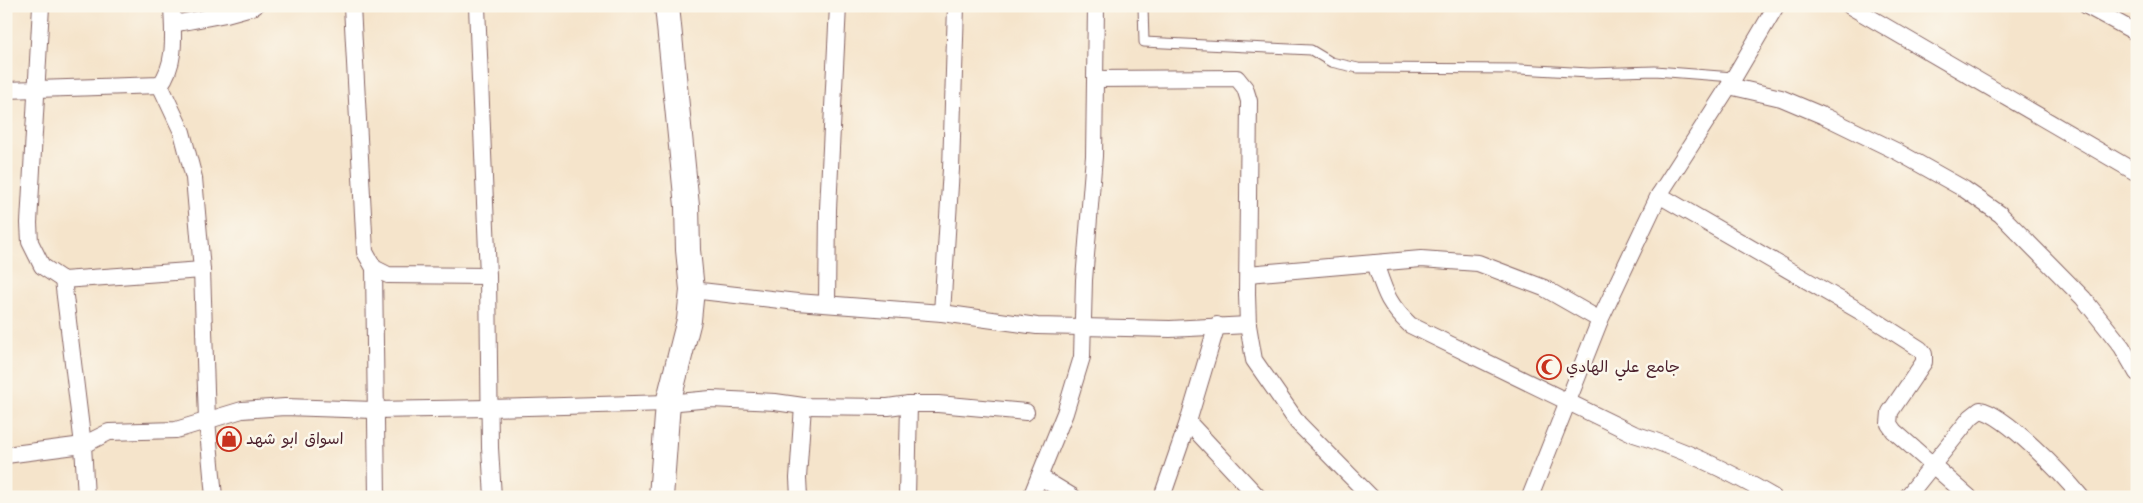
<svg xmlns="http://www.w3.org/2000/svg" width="2143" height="503" viewBox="0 0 2143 503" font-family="'Architects Daughter','Playpen Sans Arabic',sans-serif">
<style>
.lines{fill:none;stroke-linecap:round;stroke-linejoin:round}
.lane-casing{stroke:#866463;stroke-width:11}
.street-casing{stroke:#866463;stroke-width:18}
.secondary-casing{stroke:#866463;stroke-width:26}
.lane{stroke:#fff;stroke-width:9}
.street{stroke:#fff;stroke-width:16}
.secondary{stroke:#fff;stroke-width:24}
.labels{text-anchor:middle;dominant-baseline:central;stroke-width:5;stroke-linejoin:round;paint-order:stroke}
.poi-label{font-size:16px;fill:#4a1f2b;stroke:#fbf7ec;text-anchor:start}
</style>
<rect width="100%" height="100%" fill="#fbf7ec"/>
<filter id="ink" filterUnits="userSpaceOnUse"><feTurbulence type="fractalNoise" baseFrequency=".02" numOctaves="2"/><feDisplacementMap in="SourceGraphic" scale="10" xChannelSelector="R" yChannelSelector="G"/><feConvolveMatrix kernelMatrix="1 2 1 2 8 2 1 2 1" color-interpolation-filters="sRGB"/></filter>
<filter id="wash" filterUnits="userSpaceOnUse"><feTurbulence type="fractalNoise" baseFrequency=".0096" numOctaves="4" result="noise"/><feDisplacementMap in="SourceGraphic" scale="20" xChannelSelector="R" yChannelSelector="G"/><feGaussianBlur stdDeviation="1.12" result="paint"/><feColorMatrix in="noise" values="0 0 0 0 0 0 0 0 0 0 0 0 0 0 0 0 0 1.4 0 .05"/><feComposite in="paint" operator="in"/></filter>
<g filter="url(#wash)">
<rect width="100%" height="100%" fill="#f5e4cb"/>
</g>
<g filter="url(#ink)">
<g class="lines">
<defs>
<polyline id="lane" points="1143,6 1144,42 1311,50 1331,62 1358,68 1520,69 1589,73 1655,71 1733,77"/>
<g id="street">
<polyline points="41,6 29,223 30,242 42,266 63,280 202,270"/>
<polyline points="352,6 365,252 374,268 388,275 488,276"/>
<polyline points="477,6 488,276 490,448 493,497"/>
<polyline points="1850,6 2137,173"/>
<polyline points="2087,6 2137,33"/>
<polyline points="173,24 226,14 255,6"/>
<polyline points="1096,79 1237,78 1245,88 1249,101 1247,294 1248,325 1254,360 1298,423 1371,497"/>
<polyline points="160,85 182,132 194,178 202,270 207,420 214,497"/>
<polyline points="1729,86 1781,98 1826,117 1898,152 1964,189 2000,214 2083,298 2122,347 2137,373"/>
<path d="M 6,90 L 160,85 C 177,63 173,33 172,6"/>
<polyline points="1659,195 1870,317 1920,349 1924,354 1924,362 1890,412 1889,424 1894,431 1969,497"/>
<path d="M 1375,263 C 1385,292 1387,303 1410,325 L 1634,434 C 1683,449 1729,471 1773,497"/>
<polyline points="374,268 377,497"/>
<polyline points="1248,274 1421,259 1478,263 1544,288 1600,320"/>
<polyline points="63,280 83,445 86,497"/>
<polyline points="692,290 797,302 942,313 1037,326 1170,329 1248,325"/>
<polyline points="827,303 828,209 838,6"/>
<polyline points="942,313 951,169 956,6"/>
<polyline points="1188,422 1258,497"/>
<polyline points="6,455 83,445 109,432 176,430 242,410 285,407 374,410 489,408 668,403 711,399 775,402 803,406 888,407 909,404"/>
<polyline points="1040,477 1073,497"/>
<polyline points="799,497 798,478 803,406"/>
<polyline points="907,497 909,404 938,404 1026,412"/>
<polyline points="1031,497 1065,413 1082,357 1084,280 1094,156 1096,6"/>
<polyline points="1162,497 1188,422 1217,325"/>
<polyline points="1530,497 1600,320 1659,195 1729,86 1776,6"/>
<path d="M 1907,497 L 1971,417 L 1980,410 C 2005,414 2064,476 2081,497"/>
</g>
<polyline id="secondary" points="661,497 668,403 689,320 692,290 688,250 687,206 667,6"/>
</defs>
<use href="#lane" class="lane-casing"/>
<use href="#street" class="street-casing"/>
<use href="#secondary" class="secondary-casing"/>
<use href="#lane" class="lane"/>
<use href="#street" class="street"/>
<use href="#secondary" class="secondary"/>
</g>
</g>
<defs>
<symbol id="mosque-ring" viewBox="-11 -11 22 22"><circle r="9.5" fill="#fbf7ec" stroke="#c8321e" stroke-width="1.5"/><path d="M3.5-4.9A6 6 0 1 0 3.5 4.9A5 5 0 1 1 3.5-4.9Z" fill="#c8321e"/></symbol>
<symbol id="shop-ring" viewBox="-11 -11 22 22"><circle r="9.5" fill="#fbf7ec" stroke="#c8321e" stroke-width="1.5"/><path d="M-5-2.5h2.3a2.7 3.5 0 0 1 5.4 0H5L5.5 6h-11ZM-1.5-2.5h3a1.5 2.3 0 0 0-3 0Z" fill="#c8321e"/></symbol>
</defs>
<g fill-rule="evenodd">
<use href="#mosque-ring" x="1535" y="353" width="28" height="28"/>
<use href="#shop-ring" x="215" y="425" width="28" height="28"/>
</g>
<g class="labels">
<g class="poi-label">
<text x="1566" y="367">جامع علي الهادي</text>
<text x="246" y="439">اسواق ابو شهد</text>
</g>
</g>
<rect width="2143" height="503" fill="none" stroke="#fbf7ec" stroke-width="25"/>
</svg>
